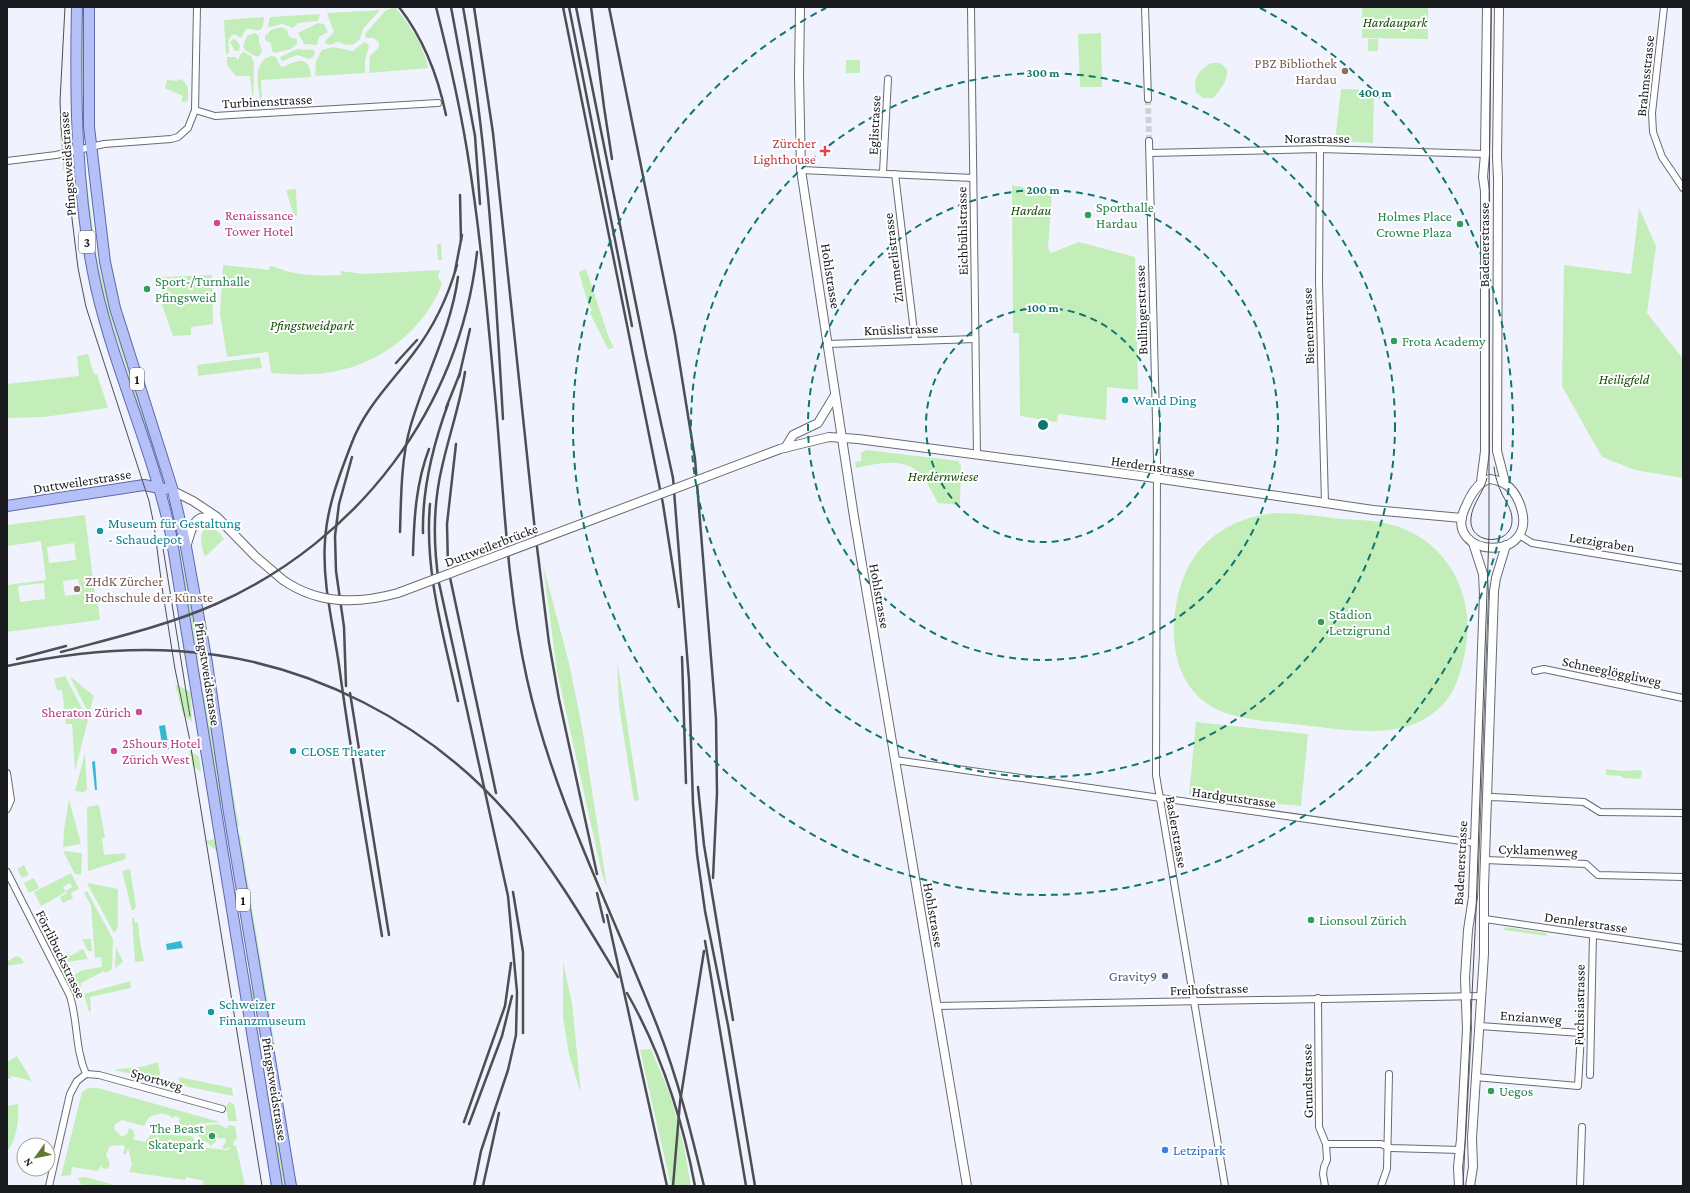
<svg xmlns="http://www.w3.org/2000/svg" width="1690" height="1193" viewBox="0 0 1690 1193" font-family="'Crimson Pro',serif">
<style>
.green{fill:#c3eeb9;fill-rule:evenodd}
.water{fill:#37b7d0}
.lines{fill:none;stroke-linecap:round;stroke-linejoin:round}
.minor-tunnel{stroke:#d0d2db;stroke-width:6;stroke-dasharray:6 3;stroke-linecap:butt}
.minor-casing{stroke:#696b74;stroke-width:8}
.tertiary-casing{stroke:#696b74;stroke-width:10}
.primary-casing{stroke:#5e6aa8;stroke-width:12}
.minor{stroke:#fff;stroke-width:6}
.tertiary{stroke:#fff;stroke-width:8}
.primary{stroke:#b5bff8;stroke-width:10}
.tram{stroke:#4d4f53;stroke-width:1}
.rail{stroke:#4d4f53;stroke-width:2.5}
.tertiary-bridge-casing{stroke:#696b74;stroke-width:10;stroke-linecap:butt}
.tertiary-bridge{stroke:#fff;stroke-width:8}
.ring{fill:none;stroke:#0f766e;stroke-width:2;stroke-dasharray:7 5}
.education-dot{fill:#8d6e63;stroke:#fff;stroke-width:1.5}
.health-dot{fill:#e0444e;stroke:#fff;stroke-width:1.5}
.leisure-dot{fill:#2e9e5b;stroke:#fff;stroke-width:1.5}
.hotel-dot{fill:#d1479c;stroke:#fff;stroke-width:1.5}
.culture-dot{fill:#0f9aa8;stroke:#fff;stroke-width:1.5}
.service-dot{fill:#5c6f8a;stroke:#fff;stroke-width:1.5}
.shop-dot{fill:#3f7fe0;stroke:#fff;stroke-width:1.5}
.labels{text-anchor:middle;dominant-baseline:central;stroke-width:4;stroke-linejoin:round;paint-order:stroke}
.shield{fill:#fff;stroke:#5e5f61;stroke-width:1}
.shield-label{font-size:13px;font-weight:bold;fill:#191a1d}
.park-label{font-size:14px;font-style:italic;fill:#195008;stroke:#fff}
.education-label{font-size:14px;fill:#785e54;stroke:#fff;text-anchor:end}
.street-label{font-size:14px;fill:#191a1d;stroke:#fff}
.health-label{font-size:14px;fill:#be3a42;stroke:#fff;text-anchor:end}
.leisure-label{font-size:14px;fill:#27864d;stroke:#fff;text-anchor:start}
.hotel-label{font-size:14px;fill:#b23c85;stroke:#fff;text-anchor:start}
.culture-label{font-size:14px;fill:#0d838f;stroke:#fff;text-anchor:start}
.service-label{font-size:14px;fill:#4e5e75;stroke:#fff;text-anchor:end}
.shop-label{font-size:14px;fill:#366cbe;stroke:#fff;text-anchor:start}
.centre{fill:#0f766e;stroke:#fff;stroke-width:2}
.ring-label{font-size:12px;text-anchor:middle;font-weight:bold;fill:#0f766e;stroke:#fff;stroke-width:4;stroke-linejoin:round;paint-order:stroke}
</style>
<rect width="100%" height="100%" fill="#f0f3fd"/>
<g class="green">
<polygon points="80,7 85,7 85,124 84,124"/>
<polygon points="1362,7 1428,7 1428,39 1362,38"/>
<path d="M 392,8 L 396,8 C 409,25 425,47 428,68 L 369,73 L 370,56 L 379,47 L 379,43 L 374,38 L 366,38 L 365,34 L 385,11 Z"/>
<polygon points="380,10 363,29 360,39 354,44 346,45 338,42 329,45 326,44 325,41 334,32 327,13"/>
<polygon points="320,14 318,21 298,23 293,28 282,24 270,27 268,26 270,17"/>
<path d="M 264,17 C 263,37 257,28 246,29 L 241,38 L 234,34 C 226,38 229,45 229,52 L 226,55 L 224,20 Z"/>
<polygon points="318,23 324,24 328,32 319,37 317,45 304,44 298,33"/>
<polygon points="281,27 287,30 289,37 297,39 297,44 291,49 274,53 272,51 271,43 265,40 265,36 271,30"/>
<polygon points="255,33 259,36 259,42 262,50 260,55 257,57 245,50 243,46 247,36"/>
<polygon points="1101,33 1102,87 1080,87 1078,34"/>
<polygon points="233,39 236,40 240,45 239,51 235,51 230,42"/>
<rect x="1368" y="39" width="10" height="12"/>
<polygon points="364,42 367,43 369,47 365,60 365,73 315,76 316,61 322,50 333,47 353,51"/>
<path d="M 312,49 L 315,52 L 313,57 L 309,59 L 297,55 L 283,61 L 280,59 L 281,56 C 287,55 292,50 298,49 C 303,49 306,51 312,49 Z"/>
<polygon points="243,52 251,56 254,63 253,101 250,76 236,76 227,65 227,57 236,57 238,60 240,55"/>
<path d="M 271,56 L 276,57 L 280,66 L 283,67 C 297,61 309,53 311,77 L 261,80 L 262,101 L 260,100 C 258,86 252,62 271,56 Z"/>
<rect x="846" y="60" width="14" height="13"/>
<path d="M 1212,63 L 1220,63 L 1227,69 C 1228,81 1221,89 1213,98 L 1203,98 L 1196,92 C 1192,79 1201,67 1212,63 Z"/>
<path d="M 178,79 C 189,82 188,89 188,100 L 186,102 L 181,101 L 183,96 L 165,88 L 167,80 L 177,81 Z"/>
<polygon points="1341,89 1374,90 1373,143 1335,141"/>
<path d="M 60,134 L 69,134 C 70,141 66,144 61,149 Z"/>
<polygon points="71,160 74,161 75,168 63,170 62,161"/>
<polygon points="83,178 86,178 98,265 155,448 152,449 98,279"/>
<polygon points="1012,185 1052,193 1048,248 1051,253 1079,242 1135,257 1138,390 1107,387 1106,420 1058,414 1057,422 1020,416 1019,333 1013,333"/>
<polygon points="296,189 297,216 294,216 286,190"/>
<polygon points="1639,208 1656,246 1647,313 1683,359 1683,478 1635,470 1602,457 1562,386 1564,265 1631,274"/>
<polygon points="437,244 441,244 442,260 438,260"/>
<path d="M 223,265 L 269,270 L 270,266 L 272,266 C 295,276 317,276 341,275 L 341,271 L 363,274 L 440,270 L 438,277 L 442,284 C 421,337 368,373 311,374 C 298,375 284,374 271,373 L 268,352 L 227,357 L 220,314 Z"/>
<polygon points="586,269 609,338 614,348 608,349 590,313 592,310 588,304 579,272"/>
<polygon points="212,275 213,324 191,327 191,335 173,336 162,305 162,277"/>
<polygon points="88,354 94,374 97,374 108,408 44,417 7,418 7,384 79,376 77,356"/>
<polygon points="260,357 262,368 198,376 197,365"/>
<path d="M 867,450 L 958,461 L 961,466 L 960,505 L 938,503 C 933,495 929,486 924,478 C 907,456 880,463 856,468 L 855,462 L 861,461 L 861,453 Z"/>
<path d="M 1274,513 C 1297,513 1319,516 1341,519 C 1358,520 1376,520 1392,525 C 1442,538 1472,587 1467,637 C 1464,663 1458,693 1437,710 C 1430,716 1420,722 1412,725 C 1375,737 1332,728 1294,724 C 1276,722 1257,721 1240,717 C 1226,714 1213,709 1202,700 C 1181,682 1173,654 1174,627 C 1176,563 1209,521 1274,513 Z"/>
<path d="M 85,515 L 96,604 L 98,605 L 100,620 L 7,632 L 7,585 L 46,580 L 41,541 L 7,546 L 7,525 ZM 74,543 L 76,560 L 49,563 L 47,547 ZM 78,579 L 81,594 L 65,596 L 63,581 ZM 44,583 L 45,599 L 20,602 L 18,586 Z"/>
<path d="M 175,523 C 183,569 193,614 201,660 L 198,661 C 191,615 180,570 173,524 Z"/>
<path d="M 205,527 L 211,527 L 220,533 L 224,539 L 205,557 C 202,547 198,537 205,527 Z"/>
<polygon points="543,565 569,663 582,727 607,887 602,874 557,671"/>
<polygon points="617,659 639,800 634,801 619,706"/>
<polygon points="65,676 88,720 75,771 72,724 66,724 62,690 57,690 54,679"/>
<polygon points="71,677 94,696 89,714 71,679"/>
<polygon points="175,684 191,692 192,722 183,715"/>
<polygon points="203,695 206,696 224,802 220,804 218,803 202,702"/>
<polygon points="1196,722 1308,734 1301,806 1189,795"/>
<polygon points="189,750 199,757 201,772 192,765"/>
<polygon points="85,753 87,790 83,792 75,791"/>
<polygon points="228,763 239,826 235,826 228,778"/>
<polygon points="1606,769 1624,771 1641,770 1642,774 1640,779 1623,778 1621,776 1606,775"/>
<polygon points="69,800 81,844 63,847 64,829"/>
<polygon points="99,805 105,838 102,838 104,855 125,853 126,859 88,871 87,807"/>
<polygon points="240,835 275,1047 272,1048 237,836"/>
<polygon points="224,838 226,838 249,980 256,1002 264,1049 262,1050 255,1006 247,983"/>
<polygon points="216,839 218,852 204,841"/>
<polygon points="63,851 82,853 81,875 75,874"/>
<polygon points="24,865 29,875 22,878 17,869"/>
<polygon points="130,869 136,907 132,911 122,871"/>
<polygon points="71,873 79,889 71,893 73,898 63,903 60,897 67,893 66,891 72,887 70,883 63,887 66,892 41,906 34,892"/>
<polygon points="34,878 39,888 29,893 24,883"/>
<polygon points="87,883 118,889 118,927 114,933"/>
<polygon points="87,891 113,939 112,969 106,973 104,971 81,983 81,987 77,986 72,976 83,970 102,967 101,957 95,958 91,905 84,893"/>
<polygon points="132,918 134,918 135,923 138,923 140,941 144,961 135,962"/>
<polygon points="1505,927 1547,933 1547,936 1504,930"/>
<polygon points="82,939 91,939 92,951 88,951"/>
<polygon points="116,947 123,962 115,968"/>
<polygon points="83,949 88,959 66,962 62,956 67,952 70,956"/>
<polygon points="16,956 21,958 24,963 7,966 7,959 8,961"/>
<polygon points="563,962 572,1003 581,1094 569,1055 563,1017"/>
<polygon points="130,981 131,988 90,997 91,1011 89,1012 84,994"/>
<polygon points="651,1049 671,1097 684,1147 691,1186 671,1186 640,1050"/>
<polygon points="17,1056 32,1081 11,1076 11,1079 7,1078 7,1062"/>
<polygon points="158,1062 161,1080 113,1070 145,1066"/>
<polygon points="179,1077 232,1088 233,1096 180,1085"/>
<path d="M 88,1088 L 98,1088 L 220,1122 L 197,1124 L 193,1130 L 193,1133 C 189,1135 183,1132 177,1133 L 174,1130 L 178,1126 L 180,1118 L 175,1116 L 173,1118 C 164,1112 159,1113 149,1117 L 144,1126 L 122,1120 L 115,1124 L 114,1129 L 122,1137 L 128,1133 L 129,1128 L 133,1130 L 135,1135 L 133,1139 L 145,1142 L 154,1130 L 171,1135 L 192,1136 L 198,1147 L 227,1150 L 232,1147 L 224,1149 L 222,1147 L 226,1142 L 225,1137 L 222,1139 L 216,1137 L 216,1141 L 211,1146 L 208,1143 L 201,1140 L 195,1129 C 203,1126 219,1120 226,1129 L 229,1125 L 235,1126 L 237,1138 L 234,1141 L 233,1146 L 236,1145 L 245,1186 L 202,1186 L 204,1181 L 186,1177 L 185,1180 L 129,1172 L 132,1164 L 128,1148 L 126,1154 L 123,1154 L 125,1147 L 123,1145 L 110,1146 L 106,1155 L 110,1163 L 108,1169 L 102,1168 L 102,1164 L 98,1171 L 72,1167 L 71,1175 L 61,1176 L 82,1092 Z"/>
<polygon points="272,1095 286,1186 280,1186 269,1108 270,1096"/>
<polygon points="229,1102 234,1104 237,1121 228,1121 226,1106"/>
<path d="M 18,1104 C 20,1113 16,1146 7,1150 L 7,1106 Z"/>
<polygon points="85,1177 111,1184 112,1186 82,1186 78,1178"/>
</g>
<g class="water">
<polygon points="165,725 169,749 163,750 159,726"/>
<polygon points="95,761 97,790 95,790 92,762"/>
<polygon points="181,941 183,948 167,950 166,944"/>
</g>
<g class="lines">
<polyline class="minor-tunnel" points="1148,99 1149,141"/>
<defs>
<g id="minor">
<polyline points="971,7 977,455"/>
<polyline points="1145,7 1148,99"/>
<polyline points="1664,7 1652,113 1653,132 1662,157 1683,188"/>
<polyline points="195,110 215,116 438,103"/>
<polyline points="1149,141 1157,460 1156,775 1225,1186"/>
<polyline points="1320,149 1319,282 1325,503"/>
<polyline points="1150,153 1320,149 1485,154"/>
<polyline points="7,161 56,155 104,144 171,139 178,137 188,128 195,110 197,7"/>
<polyline points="801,170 973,178"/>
<polyline points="883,172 888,79"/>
<polyline points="895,174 915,340"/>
<polyline points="828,344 975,339"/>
<polyline points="1519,535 1532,543 1683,568"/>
<polyline points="1535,671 1544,669 1683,698"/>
<polyline points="895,760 1475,843"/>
<polyline points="7,773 11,800 7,809"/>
<polyline points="1487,798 1493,797 1584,802 1600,812 1683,813"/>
<polyline points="1485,860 1586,864 1598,875 1683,877"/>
<path d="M 7,872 L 70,996 C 78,1022 75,1049 86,1074"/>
<polyline points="1485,919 1683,948"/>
<polyline points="1318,998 1319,1127 1326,1144 1327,1160 1324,1167 1323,1174 1325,1186"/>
<polyline points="936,1006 1482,996"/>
<polyline points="86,1074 99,1075 222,1109"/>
<polyline points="1590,1075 1593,935"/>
<polyline points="1475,1077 1578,1086 1581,1033 1480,1026"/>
<polyline points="1326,1144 1381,1144 1391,1148 1460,1150"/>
<polyline points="49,1186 70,1094 77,1081 86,1074"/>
<polyline points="1381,1186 1387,1169 1389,1074"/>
<polyline points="1580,1186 1582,1127"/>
</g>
<g id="tertiary">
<polyline points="800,7 799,76 801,170 854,517 967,1186"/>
<polyline points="1499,7 1497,157 1498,178 1497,451 1505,482"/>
<polyline points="785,448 793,435 818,423 835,395"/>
<polyline points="780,449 829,437 858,439 1141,476 1373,510 1462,518"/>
<path d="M 1490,479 C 1505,481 1513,488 1519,502 C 1545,565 1441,559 1465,508 C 1470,496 1477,482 1490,479 Z"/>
<polyline points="1481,482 1485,451 1485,191 1483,177 1485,154 1487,7"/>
<polyline points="173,491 193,501 217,517 255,556 283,580"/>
<path d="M 186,547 C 192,531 192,508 219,521"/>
<polyline points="1459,1186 1458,1167 1461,1139 1467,1029 1465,978 1468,930 1473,897 1484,594 1483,574 1473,543"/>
<polyline points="1470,1186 1473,1167 1472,1138 1484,954 1484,887 1494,591 1496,578 1506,545"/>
</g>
<g id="primary">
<path d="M 77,7 C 75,100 76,195 96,287 C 115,371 153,450 171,535 L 277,1186"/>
<polyline points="89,7 89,127 105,262 115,308 173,491 186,547 207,663 229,813 291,1186"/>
<polyline points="7,506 144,485 165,489"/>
</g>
</defs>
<use href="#minor" class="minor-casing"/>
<use href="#tertiary" class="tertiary-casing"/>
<use href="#primary" class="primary-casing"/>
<use href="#minor" class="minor"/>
<use href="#tertiary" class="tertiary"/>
<use href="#primary" class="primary"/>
<g class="tram">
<polyline points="65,7 60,101 61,128 78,268 86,307 149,501 154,525 162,587 175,669 189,736 262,1186"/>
<path d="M 1487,478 C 1484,492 1472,504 1471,518 C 1468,546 1513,547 1512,519 C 1512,510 1506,502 1502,494 C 1498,485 1495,477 1494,467"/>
<polyline points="163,548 190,716"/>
<polyline points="1463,1186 1476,911 1489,534 1489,210 1491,7"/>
</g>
<g class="rail">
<path d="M 399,7 C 423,38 438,76 446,115"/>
<path d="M 436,7 C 448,54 459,102 467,150 C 481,235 488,321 496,406 C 504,497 507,589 527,679 C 554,801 613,912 658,1028 C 678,1079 691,1132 704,1186"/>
<polyline points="451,7 475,136 480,204"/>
<path d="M 463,7 C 488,143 495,281 503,419"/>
<polyline points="474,7 493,133 535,531 549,643 559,699 597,874"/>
<polyline points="563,7 663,504 679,607"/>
<polyline points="569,7 632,326"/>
<polyline points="576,7 647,359 673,478 689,680 693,804 697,854 705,911 728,1025 755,1186"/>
<polyline points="591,7 604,107 612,159"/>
<polyline points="609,7 675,335 695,459 716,719 717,793 713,878"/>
<polyline points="460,195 461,241"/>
<polyline points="455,271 462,235"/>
<polyline points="396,363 417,340"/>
<path d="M 465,372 C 460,405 449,435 442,467 C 433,505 433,544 439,583 L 508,896 L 517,992 L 516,1035 L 508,1070 L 481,1151 L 474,1186"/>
<polyline points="459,377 470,329"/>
<polyline points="446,408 460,373"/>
<polyline points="456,444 447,524 448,568 496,793"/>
<path d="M 430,504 C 424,571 444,636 458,701"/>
<path d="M 400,532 C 401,500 401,459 410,428 C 424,378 451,330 458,277"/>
<path d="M 423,533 C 422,489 433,445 448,404"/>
<path d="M 413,555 C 414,518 416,483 429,449"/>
<path d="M 61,652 C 113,638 166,626 216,604 C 358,541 460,408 477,252"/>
<polyline points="682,657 686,783"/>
<polyline points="17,659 66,646"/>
<path d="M 7,666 C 63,654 121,647 178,651 C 307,659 431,723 514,821 C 554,869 586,924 618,977"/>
<polyline points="346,686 344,627 336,571 335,536 339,504 352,457"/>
<polyline points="350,693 389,935"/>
<polyline points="698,787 704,845 733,1020"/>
<polyline points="513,892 523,952 523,1033"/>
<polyline points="597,893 604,922"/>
<polyline points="607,915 667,1186"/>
<path d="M 382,936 C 367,845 351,755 339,665 C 333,624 322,582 325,541 C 327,507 339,476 351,445 C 364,409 390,384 413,354 C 433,328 448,297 457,265"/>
<polyline points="705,941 746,1186"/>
<path d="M 627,993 C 662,1054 682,1117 695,1186"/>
<polyline points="464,1122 505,1006 511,963"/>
<polyline points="469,1124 502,1036 512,996"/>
<polyline points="483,1186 499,1113"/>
<polyline points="673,1186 680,1102 704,951"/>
</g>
<defs>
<path id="tertiary-bridge" d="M 283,580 C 319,605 358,604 398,593 L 780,449"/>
</defs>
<use href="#tertiary-bridge" class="tertiary-bridge-casing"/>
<use href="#tertiary-bridge" class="tertiary-bridge"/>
</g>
<g class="ring">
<circle cx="1043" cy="425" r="117"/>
<circle cx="1043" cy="425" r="235"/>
<circle cx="1043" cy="425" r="352"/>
<path d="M1260 8A470 470 0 1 1 826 8"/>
</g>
<g class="education-dot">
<circle cx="1345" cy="71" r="4"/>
<circle cx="77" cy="589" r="4"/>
</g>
<path class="health-dot" d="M823 145h4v4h4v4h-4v4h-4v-4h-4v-4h4z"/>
<g class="leisure-dot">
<circle cx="1088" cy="215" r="4"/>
<circle cx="1460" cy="224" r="4"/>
<circle cx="147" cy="289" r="4"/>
<circle cx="1394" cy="341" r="4"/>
<circle cx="1321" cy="622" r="4"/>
<circle cx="1311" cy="920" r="4"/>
<circle cx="1491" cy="1091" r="4"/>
<circle cx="212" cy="1136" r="4"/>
</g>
<g class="hotel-dot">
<circle cx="217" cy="223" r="4"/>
<circle cx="139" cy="712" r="4"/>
<circle cx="114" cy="751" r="4"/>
</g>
<g class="culture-dot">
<circle cx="1125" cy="400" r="4"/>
<circle cx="100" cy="531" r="4"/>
<circle cx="293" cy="751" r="4"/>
<circle cx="211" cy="1012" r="4"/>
</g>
<circle class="service-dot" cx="1165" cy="976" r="4"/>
<circle class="shop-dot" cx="1165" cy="1150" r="4"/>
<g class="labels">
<g class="shield">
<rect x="79" y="231" width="16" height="22" rx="3"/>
<rect x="130" y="368" width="14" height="22" rx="3"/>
<rect x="236" y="889" width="14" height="22" rx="3"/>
</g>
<g class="shield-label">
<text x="87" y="242">3</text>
<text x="137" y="379">1</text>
<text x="243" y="900">1</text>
</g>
<g class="park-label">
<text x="1395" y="22">Hardaupark</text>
<text x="1031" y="210">Hardau</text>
<text x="312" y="325">Pfingstweidpark</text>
<text x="1624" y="379">Heiligfeld</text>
<text x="943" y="476">Herdernwiese</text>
</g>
<g class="education-label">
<text x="1337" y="63">PBZ Bibliothek<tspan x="1337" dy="16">Hardau</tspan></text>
<text x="85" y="581" text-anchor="start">ZHdK Zürcher<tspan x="85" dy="16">Hochschule der Künste</tspan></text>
</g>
<g class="street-label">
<text transform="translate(1645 76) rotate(-84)">Brahmsstrasse</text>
<text transform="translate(267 101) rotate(-3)">Turbinenstrasse</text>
<text transform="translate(874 125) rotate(-87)">Eglistrasse</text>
<text x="1317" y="138">Norastrasse</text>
<text transform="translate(67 164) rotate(-94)">Pfingstweidstrasse</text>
<text transform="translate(962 231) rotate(-91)">Eichbühlstrasse</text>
<text transform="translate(1484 245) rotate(-90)">Badenerstrasse</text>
<text transform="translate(893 258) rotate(-97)">Zimmerlistrasse</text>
<text transform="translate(831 276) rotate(81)">Hohlstrasse</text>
<text transform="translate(1141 310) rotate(-92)">Bullingerstrasse</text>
<text transform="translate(1308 326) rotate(-92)">Bienenstrasse</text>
<text transform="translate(901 329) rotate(-2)">Knüslistrasse</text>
<text transform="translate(1153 466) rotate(8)">Herdernstrasse</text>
<text transform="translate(82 481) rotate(-9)">Duttweilerstrasse</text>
<text transform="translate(1602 542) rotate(9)">Letzigraben</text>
<text transform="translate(491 545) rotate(-21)">Duttweilerbrücke</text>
<text transform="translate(880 596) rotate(80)">Hohlstrasse</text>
<text transform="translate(1612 671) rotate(12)">Schneeglöggliweg</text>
<text transform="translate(208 674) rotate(81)">Pfingstweidstrasse</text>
<text transform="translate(1234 797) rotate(8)">Hardgutstrasse</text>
<text transform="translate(1177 832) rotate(80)">Baslerstrasse</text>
<text transform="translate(1538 850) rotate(2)">Cyklamenweg</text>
<text transform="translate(1460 863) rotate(-87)">Badenerstrasse</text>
<text transform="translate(934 915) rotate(80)">Hohlstrasse</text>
<text transform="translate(1586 922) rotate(8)">Dennlerstrasse</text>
<text transform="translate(61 954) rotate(64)">Förrlibuckstrasse</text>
<text transform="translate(1209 989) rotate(-2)">Freihofstrasse</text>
<text transform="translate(1579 1005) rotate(-89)">Fuchsiastrasse</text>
<text transform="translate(1531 1017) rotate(4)">Enzianweg</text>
<text transform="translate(157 1079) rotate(16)">Sportweg</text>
<text transform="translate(1307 1081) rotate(-91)">Grundstrasse</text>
<text transform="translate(275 1089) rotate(81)">Pfingstweidstrasse</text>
</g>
<g class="health-label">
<text x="816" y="143">Zürcher<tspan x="816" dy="16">Lighthouse</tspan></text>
</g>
<g class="leisure-label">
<text x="1096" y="207">Sporthalle<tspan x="1096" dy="16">Hardau</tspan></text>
<text x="1452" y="216" text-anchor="end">Holmes Place<tspan x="1452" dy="16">Crowne Plaza</tspan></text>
<text x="155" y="281">Sport-/Turnhalle<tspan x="155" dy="16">Pfingsweid</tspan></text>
<text x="1402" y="341">Frota Academy</text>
<text x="1329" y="614">Stadion<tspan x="1329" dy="16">Letzigrund</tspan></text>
<text x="1319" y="920">Lionsoul Zürich</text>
<text x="1499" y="1091">Uegos</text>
<text x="204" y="1128" text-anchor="end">The Beast<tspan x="204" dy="16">Skatepark</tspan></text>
</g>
<g class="hotel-label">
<text x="225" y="215">Renaissance<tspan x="225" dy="16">Tower Hotel</tspan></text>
<text x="131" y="712" text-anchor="end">Sheraton Zürich</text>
<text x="122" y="743">25hours Hotel<tspan x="122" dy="16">Zürich West</tspan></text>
</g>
<g class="culture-label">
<text x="1133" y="400">Wand Ding</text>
<text x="108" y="523">Museum für Gestaltung<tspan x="108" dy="16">- Schaudepot</tspan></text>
<text x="301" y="751">CLOSE Theater</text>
<text x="219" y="1004">Schweizer<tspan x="219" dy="16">Finanzmuseum</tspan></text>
</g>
<g class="service-label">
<text x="1157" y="976">Gravity9</text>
</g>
<g class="shop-label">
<text x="1173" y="1150">Letzipark</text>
</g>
</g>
<circle cx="1043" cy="425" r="6" class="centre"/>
<g class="ring-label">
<text x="1043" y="77">300 m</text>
<text x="1375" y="97">400 m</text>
<text x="1043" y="194">200 m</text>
<text x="1043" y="312">100 m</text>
</g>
<rect width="1690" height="1193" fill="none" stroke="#191a1d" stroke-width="16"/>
<g transform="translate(36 1157) rotate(237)"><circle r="19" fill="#ffffff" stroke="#a3a3a5"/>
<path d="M0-3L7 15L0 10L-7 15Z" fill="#627a2c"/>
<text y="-6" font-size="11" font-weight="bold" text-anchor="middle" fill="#191a1d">N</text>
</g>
</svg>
